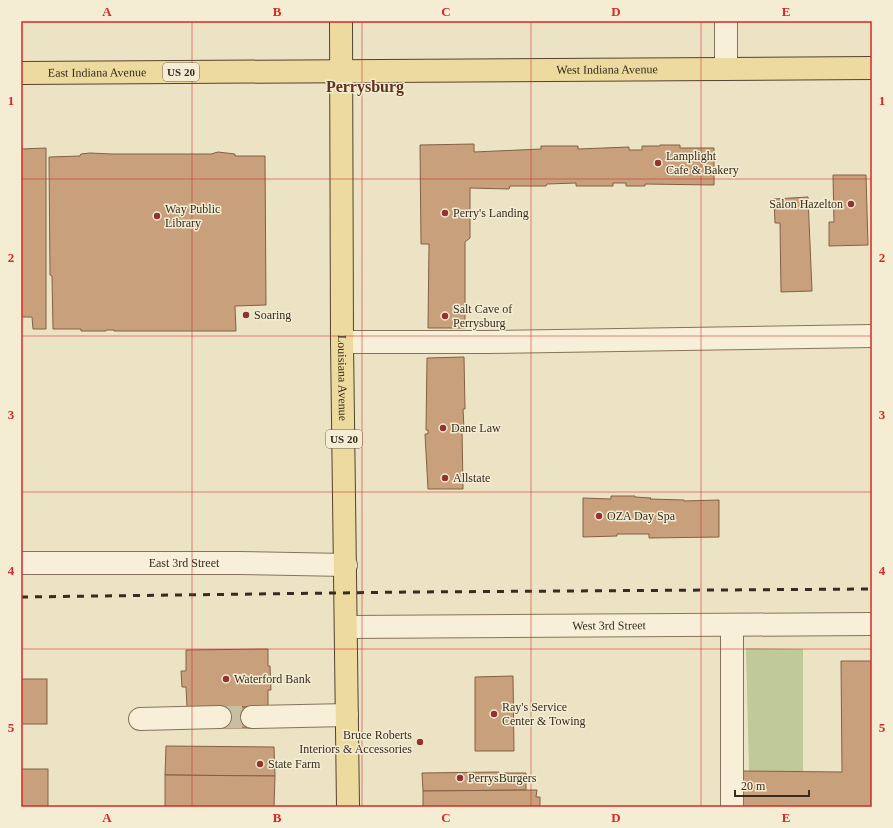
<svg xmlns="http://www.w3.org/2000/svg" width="893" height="828" viewBox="0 0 893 828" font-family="Georgia,serif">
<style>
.green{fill:#c0c998}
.building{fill:#c8a17c;stroke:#836042}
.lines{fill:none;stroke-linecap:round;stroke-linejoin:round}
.minor-tunnel{stroke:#c8bea3;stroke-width:22;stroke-dasharray:22 11;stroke-linecap:butt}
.minor-casing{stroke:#85745b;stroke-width:24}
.major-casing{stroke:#53432f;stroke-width:24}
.minor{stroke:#f7efd7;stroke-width:22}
.major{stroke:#edda9e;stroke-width:22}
.rail{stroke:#362c1f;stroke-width:3;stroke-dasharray:7 7;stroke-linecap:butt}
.grid{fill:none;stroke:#d62828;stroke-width:1;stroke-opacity:0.55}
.poi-dot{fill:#91342e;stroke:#f4ecd3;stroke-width:1.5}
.labels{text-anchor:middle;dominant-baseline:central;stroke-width:3;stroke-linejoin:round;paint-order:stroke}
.shield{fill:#f4ecd3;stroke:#6f6655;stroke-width:1}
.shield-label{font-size:11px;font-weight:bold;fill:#362c1f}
.street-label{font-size:12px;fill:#362c1f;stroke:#f4ecd3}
.poi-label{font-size:12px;fill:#362c1f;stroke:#f4ecd3;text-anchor:start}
.district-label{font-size:16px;font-weight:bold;fill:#603220;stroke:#f4ecd3}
.neatline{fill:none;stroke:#d62828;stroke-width:1.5}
.grid-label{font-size:13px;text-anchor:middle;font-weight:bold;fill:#d62828}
</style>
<rect width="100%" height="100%" fill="#ece3c4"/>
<polygon class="green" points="746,648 803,649 803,772 749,771"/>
<g class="building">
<polygon points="474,144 474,152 541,149 541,146 578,146 578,149 629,147 629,150 642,150 642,146 660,146 660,145 680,145 680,148 714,148 714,185 645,184 645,186 626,186 626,183 613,183 613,186 576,186 576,183 547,184 546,186 510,186 509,189 470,188 470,238 465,242 465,328 428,328 429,244 421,244 420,145"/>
<polygon points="46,148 46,329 33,329 32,317 21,317 21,149"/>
<polygon points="218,152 235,154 235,156 265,156 266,305 235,306 236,331 114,331 114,330 106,330 106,331 81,331 81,329 53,329 52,276 50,275 49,157 80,156 80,155 81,154 90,153 112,154 211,154"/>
<polygon points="833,175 866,175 868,245 829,246 829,222 834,222"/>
<polygon points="808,197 812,291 781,292 780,223 775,223 774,199"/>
<polygon points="464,357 465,409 463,409 464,429 462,429 463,489 428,489 425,434 428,434 428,430 426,430 427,358"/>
<polygon points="611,496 635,496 635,497 651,498 650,499 684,500 684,501 719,500 719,537 649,538 649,534 617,534 617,536 583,537 583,498 611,499"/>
<polygon points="268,649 268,666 270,666 271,690 268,690 268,707 187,707 186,687 182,687 181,671 186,671 186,650"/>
<polygon points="841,661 872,661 872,807 743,807 743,771 842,772"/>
<polygon points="513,676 514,751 475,751 475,677"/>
<rect x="21" y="679" width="26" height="45"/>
<polygon points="220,707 252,707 253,728 220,728"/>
<polygon points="166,746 274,747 275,776 165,775"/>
<rect x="21" y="769" width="27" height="38"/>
<polygon points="499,772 499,783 504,783 504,773 526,773 526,790 423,791 422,773"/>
<polygon points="165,775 275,776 274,807 165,807"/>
<polygon points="537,790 536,797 540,797 540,807 423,807 423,791"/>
</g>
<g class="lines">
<polyline class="minor-tunnel" points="220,717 252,717"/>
<defs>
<g id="minor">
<polyline points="726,21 726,68"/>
<polyline points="342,342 486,342 872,336"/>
<path id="s1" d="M 21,563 L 237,563 L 346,565"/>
<polyline points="732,625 732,807"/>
<path id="s2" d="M 347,627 L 872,624"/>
<polyline points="252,717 347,715"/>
<polyline points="140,719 220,717"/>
</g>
<g id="major">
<path id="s3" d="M 341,21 L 342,342 L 348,807"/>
<path id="s4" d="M 21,73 L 872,68"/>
</g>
</defs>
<use href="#minor" class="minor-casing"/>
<use href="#major" class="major-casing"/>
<use href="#minor" class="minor"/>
<use href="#major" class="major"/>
<polyline class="rail" points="21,597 412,592 872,589"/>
</g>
<path class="grid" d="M 192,21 L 192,807M 362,21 L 362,807M 531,21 L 531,807M 701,21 L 701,807M 21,179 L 872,179M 21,336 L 872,336M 21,492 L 872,492M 21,649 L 872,649"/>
<g class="poi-dot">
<circle cx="658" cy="163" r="4"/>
<circle cx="851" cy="204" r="4"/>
<circle cx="445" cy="213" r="4"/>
<circle cx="157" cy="216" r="4"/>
<circle cx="246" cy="315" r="4"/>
<circle cx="445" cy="316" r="4"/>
<circle cx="443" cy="428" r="4"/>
<circle cx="445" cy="478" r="4"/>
<circle cx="599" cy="516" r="4"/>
<circle cx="226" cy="679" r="4"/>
<circle cx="494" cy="714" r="4"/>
<circle cx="420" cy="742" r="4"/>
<circle cx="260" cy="764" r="4"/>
<circle cx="460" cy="778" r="4"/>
</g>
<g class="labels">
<g class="shield">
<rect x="163" y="63" width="36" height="18" rx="3"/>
<rect x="326" y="430" width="36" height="18" rx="3"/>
</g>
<g class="shield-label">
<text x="181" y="72">US 20</text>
<text x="344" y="439">US 20</text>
</g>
<g class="street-label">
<text stroke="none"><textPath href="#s4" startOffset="586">West Indiana Avenue</textPath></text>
<text stroke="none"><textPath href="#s4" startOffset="76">East Indiana Avenue</textPath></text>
<text stroke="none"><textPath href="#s3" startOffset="357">Louisiana Avenue</textPath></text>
<text stroke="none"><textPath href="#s1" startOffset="163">East 3rd Street</textPath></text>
<text stroke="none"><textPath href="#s2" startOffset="262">West 3rd Street</textPath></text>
</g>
<g class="poi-label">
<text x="666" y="156">Lamplight<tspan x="666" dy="14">Cafe &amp; Bakery</tspan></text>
<text x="843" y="204" text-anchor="end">Salon Hazelton</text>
<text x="165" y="209">Way Public<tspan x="165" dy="14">Library</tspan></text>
<text x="453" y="213">Perry's Landing</text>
<text x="453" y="309">Salt Cave of<tspan x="453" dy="14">Perrysburg</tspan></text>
<text x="254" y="315">Soaring</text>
<text x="451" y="428">Dane Law</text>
<text x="453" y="478">Allstate</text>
<text x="607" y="516">OZA Day Spa</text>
<text x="234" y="679">Waterford Bank</text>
<text x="502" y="707">Ray's Service<tspan x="502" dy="14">Center &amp; Towing</tspan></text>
<text x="412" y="735" text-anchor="end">Bruce Roberts<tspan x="412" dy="14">Interiors &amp; Accessories</tspan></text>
<text x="268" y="764">State Farm</text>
<text x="468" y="778">PerrysBurgers</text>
</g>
<g class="district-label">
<text x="365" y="86">Perrysburg</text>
</g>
</g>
<rect width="893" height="828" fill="none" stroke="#f4ecd3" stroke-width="44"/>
<path d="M735 790v6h74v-6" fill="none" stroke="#362c1f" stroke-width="2"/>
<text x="741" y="790" font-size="12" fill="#362c1f" stroke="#f4ecd3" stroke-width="3" paint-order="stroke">20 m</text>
<rect x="22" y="22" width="849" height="784" class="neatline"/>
<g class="grid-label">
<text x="107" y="16">A</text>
<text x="277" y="16">B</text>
<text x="446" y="16">C</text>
<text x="616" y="16">D</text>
<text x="786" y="16">E</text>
<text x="11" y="105">1</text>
<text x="882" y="105">1</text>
<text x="11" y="262">2</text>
<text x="882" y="262">2</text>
<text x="11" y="419">3</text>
<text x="882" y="419">3</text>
<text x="11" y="575">4</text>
<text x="882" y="575">4</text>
<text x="11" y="732">5</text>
<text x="882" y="732">5</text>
<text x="107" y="822">A</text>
<text x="277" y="822">B</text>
<text x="446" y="822">C</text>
<text x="616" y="822">D</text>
<text x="786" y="822">E</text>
</g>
</svg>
